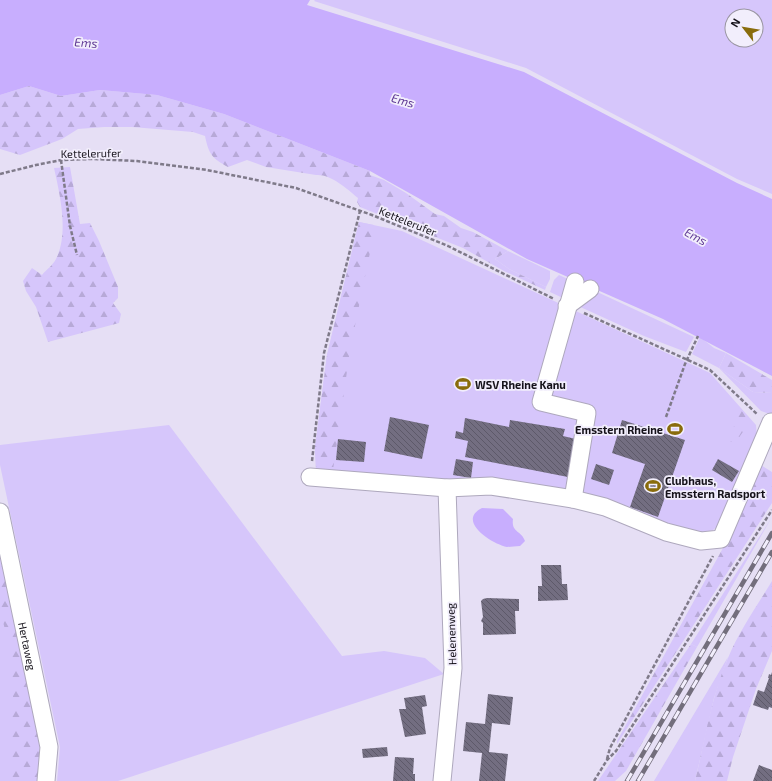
<svg xmlns="http://www.w3.org/2000/svg" width="772" height="781" viewBox="0 0 772 781" font-family="'Exo 2',sans-serif">
<style>
.grass{fill:#d6c6fb;fill-rule:evenodd}
.forest{fill:url(#forest-firs)}
.water{fill:#c8aefe}
.building{fill:url(#building-back-hatch)}
.lines{fill:none;stroke-linecap:round;stroke-linejoin:round}
.minor-casing{stroke:#aea8bd;stroke-width:19}
.path{stroke:#7f7a89;stroke-width:2.5;stroke-dasharray:4 2;stroke-linecap:butt}
.minor{stroke:#fff;stroke-width:17}
.rail-casing{stroke:#736e7c;stroke-width:4.5}
.rail{stroke:#f2eefc;stroke-width:3;stroke-dasharray:9;stroke-linecap:butt}
.labels{text-anchor:middle;dominant-baseline:central;stroke-width:3.5;stroke-linejoin:round;paint-order:stroke}
.street-label{font-size:11px;fill:#15121a;stroke:#f2eefc}
.poi-label{font-size:11px;font-weight:bold;fill:#15121a;stroke:#f2eefc;text-anchor:start}
.water-label{font-size:12px;font-style:italic;fill:#5d3793;stroke:#f2eefc}
</style>
<defs>
<pattern id="forest-firs" width="22" height="20" patternUnits="userSpaceOnUse"><rect width="22" height="20" fill="#d6c6fb"/><path d="M5 1l3.5 6h-7zM16 11l3.5 6h-7z" fill="#b7a9d7"/></pattern>
<pattern id="building-back-hatch" width="6" height="6" patternUnits="userSpaceOnUse"><rect width="6" height="6" fill="#736e81"/><path d="M-1 5l2 2M0 0l6 6M5-1l2 2" fill="none" stroke="#5d5969"/></pattern>
</defs>
<rect width="100%" height="100%" fill="#e6dff5"/>
<g class="grass">
<path d="M 315,0 L 772,0 L 772,194 L 737,179 L 526,68 L 314,1 ZM 732,16 L 756,16 L 756,40 L 732,40 Z"/>
<polygon points="359,222 402,231 710,373 756,425 757,438 726,519 713,530 699,534 581,499 594,426 580,499 456,483 316,469 315,448 327,355"/>
<polygon points="508,251 550,271 550,279 546,287 509,269 495,259"/>
<polygon points="559,275 572,281 565,299 550,292 554,280"/>
<polygon points="593,290 694,337 686,352 644,336 576,305"/>
<polygon points="700,337 714,348 726,353 719,368 753,392 772,393 772,415 761,411 719,368 692,354"/>
<polygon points="169,425 342,656 384,651 425,658 444,674 118,781 57,781 60,747 0,465 0,445"/>
<polygon points="772,517 697,647 691,644"/>
<polygon points="0,549 35,781 0,781"/>
<polygon points="728,657 714,698 695,781 654,781"/>
</g>
<g class="forest">
<path d="M 29,86 L 61,96 L 100,90 L 157,95 L 224,114 L 370,171 L 370,175 L 384,180 L 406,193 L 435,214 L 444,216 L 461,228 L 473,232 L 508,251 L 495,259 L 509,269 L 546,287 L 545,290 L 504,271 L 463,248 L 360,207 L 357,202 L 358,198 C 346,188 331,174 316,175 L 266,167 L 247,160 L 228,167 C 212,158 209,155 205,136 L 193,132 L 132,127 L 104,127 L 78,129 L 62,139 L 20,155 L 0,149 L 0,95 Z"/>
<path d="M 70,167 L 80,224 L 90,223 L 99,241 L 118,287 L 118,298 L 113,303 L 121,314 L 119,323 L 48,342 L 36,307 L 26,291 L 23,281 L 32,268 L 42,275 C 46,270 53,265 56,259 C 69,233 60,195 54,168 Z"/>
<polygon points="359,222 374,225 374,233 350,350 333,470 316,469 315,448 327,355"/>
<polygon points="726,353 772,380 772,393 753,392 719,368"/>
<polygon points="740,409 748,418 745,429 735,443 726,440 732,432"/>
<polygon points="759,464 772,472 772,503 617,744 617,741 740,517"/>
<polygon points="0,527 40,743 38,781 13,781 9,777 12,745 8,738 13,697 11,655 0,609"/>
<path d="M 772,581 L 772,651 L 756,689 L 733,757 L 727,781 L 695,781 C 705,740 711,697 728,658 C 739,631 757,606 772,581 Z"/>
<polygon points="691,644 697,647 626,771 615,781 598,781"/>
</g>
<g class="water">
<polygon points="0,0 310,0 307,5 524,72 737,183 772,199 772,376 663,319 527,259 370,171 224,114 157,95 100,90 61,96 29,86 0,95"/>
<path d="M 482,508 L 503,509 L 513,519 C 511,533 521,530 525,541 L 520,546 C 515,546 511,547 507,547 C 492,544 456,521 482,508 Z"/>
</g>
<g class="building">
<polygon points="390,417 429,425 422,459 384,451"/>
<polygon points="465,418 509,427 510,420 565,429 563,436 580,440 573,478 465,457 468,441 455,438 456,431 463,433"/>
<polygon points="622,420 685,440 658,517 630,507 645,464 612,453"/>
<polygon points="338,439 366,442 364,462 336,460"/>
<polygon points="456,459 473,462 471,478 453,475"/>
<polygon points="718,459 739,471 732,482 712,470"/>
<polygon points="596,464 614,470 609,485 591,479"/>
<polygon points="541,565 561,565 562,584 567,584 568,600 538,601 538,586 542,586"/>
<polygon points="487,598 519,599 519,611 515,611 516,634 483,635 483,623 481,621 483,617 481,601 483,599"/>
<polygon points="772,672 772,708 769,707 768,710 753,705 758,690 764,692 769,678 768,678 769,674 771,675"/>
<polygon points="488,694 513,697 510,725 492,723 489,752 508,754 505,781 479,781 482,753 463,751 466,722 485,724"/>
<polygon points="425,695 427,706 422,707 426,734 405,737 399,709 406,709 404,698"/>
<polygon points="387,747 388,756 363,758 362,749"/>
<polygon points="395,757 414,758 413,774 415,774 415,781 393,781"/>
<polygon points="759,765 772,770 772,781 753,781"/>
</g>
<g class="lines">
<defs>
<g id="minor">
<polyline points="567,306 590,289"/>
<polyline points="310,477 447,488 491,486 573,499 605,507 666,532 701,541 721,539 771,422"/>
<polyline points="573,499 587,413 541,402 575,282"/>
<path id="s1" d="M 0,512 L 49,747 L 46,781"/>
<polyline points="442,781 453,668 447,488"/>
</g>
</defs>
<use href="#minor" class="minor-casing"/>
<g class="path">
<polyline points="61,160 70,226 77,255"/>
<polyline points="0,174 36,165 61,160 92,159 137,161 207,170 296,188 372,215 448,246 554,299"/>
<polyline points="584,313 710,370 757,414"/>
<polyline points="666,417 685,364 698,336"/>
<polyline points="312,461 324,353 360,211"/>
<polyline points="607,759 610,748 713,556"/>
<polyline points="594,781 607,760 616,751 772,510"/>
</g>
<use href="#minor" class="minor"/>
<defs>
<g id="rail">
<polyline points="627,781 772,533"/>
<polyline points="638,781 772,552"/>
</g>
</defs>
<use href="#rail" class="rail-casing"/>
<use href="#rail" class="rail"/>
</g>
<defs>
<symbol id="stadium-bare" viewBox="-9 -9 18 18"><path d="M0-5a6.5 5 0 1 0 0 10a6.5 5 0 1 0 0-10ZM-3.5-1.8h7v3.6h-7Z" fill="#896c0c" stroke="#f2eefc" stroke-width="2.5" paint-order="stroke"/></symbol>
</defs>
<g fill-rule="evenodd">
<use href="#stadium-bare" x="452" y="373" width="22" height="22"/>
<use href="#stadium-bare" x="664" y="418" width="22" height="22"/>
<use href="#stadium-bare" x="642" y="475" width="22" height="22"/>
</g>
<g class="labels">
<g class="street-label">
<text transform="translate(91 153) rotate(-1)">Kettelerufer</text>
<text transform="translate(408 221) rotate(22)">Kettelerufer</text>
<text transform="translate(451 634) rotate(-92)">Helenenweg</text>
<text stroke="none"><textPath href="#s1" startOffset="137">Hertaweg</textPath></text>
</g>
<g class="poi-label">
<text x="475" y="384">WSV Rheine Kanu</text>
<text x="663" y="429" text-anchor="end">Emsstern Rheine</text>
<text x="665" y="480">Clubhaus,<tspan x="665" dy="13">Emsstern Radsport</tspan></text>
</g>
<g class="water-label">
<text transform="translate(86 42) rotate(4)">Ems</text>
<text transform="translate(403 100) rotate(16)">Ems</text>
<text transform="translate(696 236) rotate(28)">Ems</text>
</g>
</g>
<g transform="translate(744 28) rotate(301)"><circle r="19" fill="#f2eefc" stroke="#9a96a2"/>
<path d="M0-3L7 15L0 10L-7 15Z" fill="#896c0c"/>
<text y="-6" font-size="11" font-weight="bold" text-anchor="middle" fill="#15121a">N</text>
</g>
</svg>
